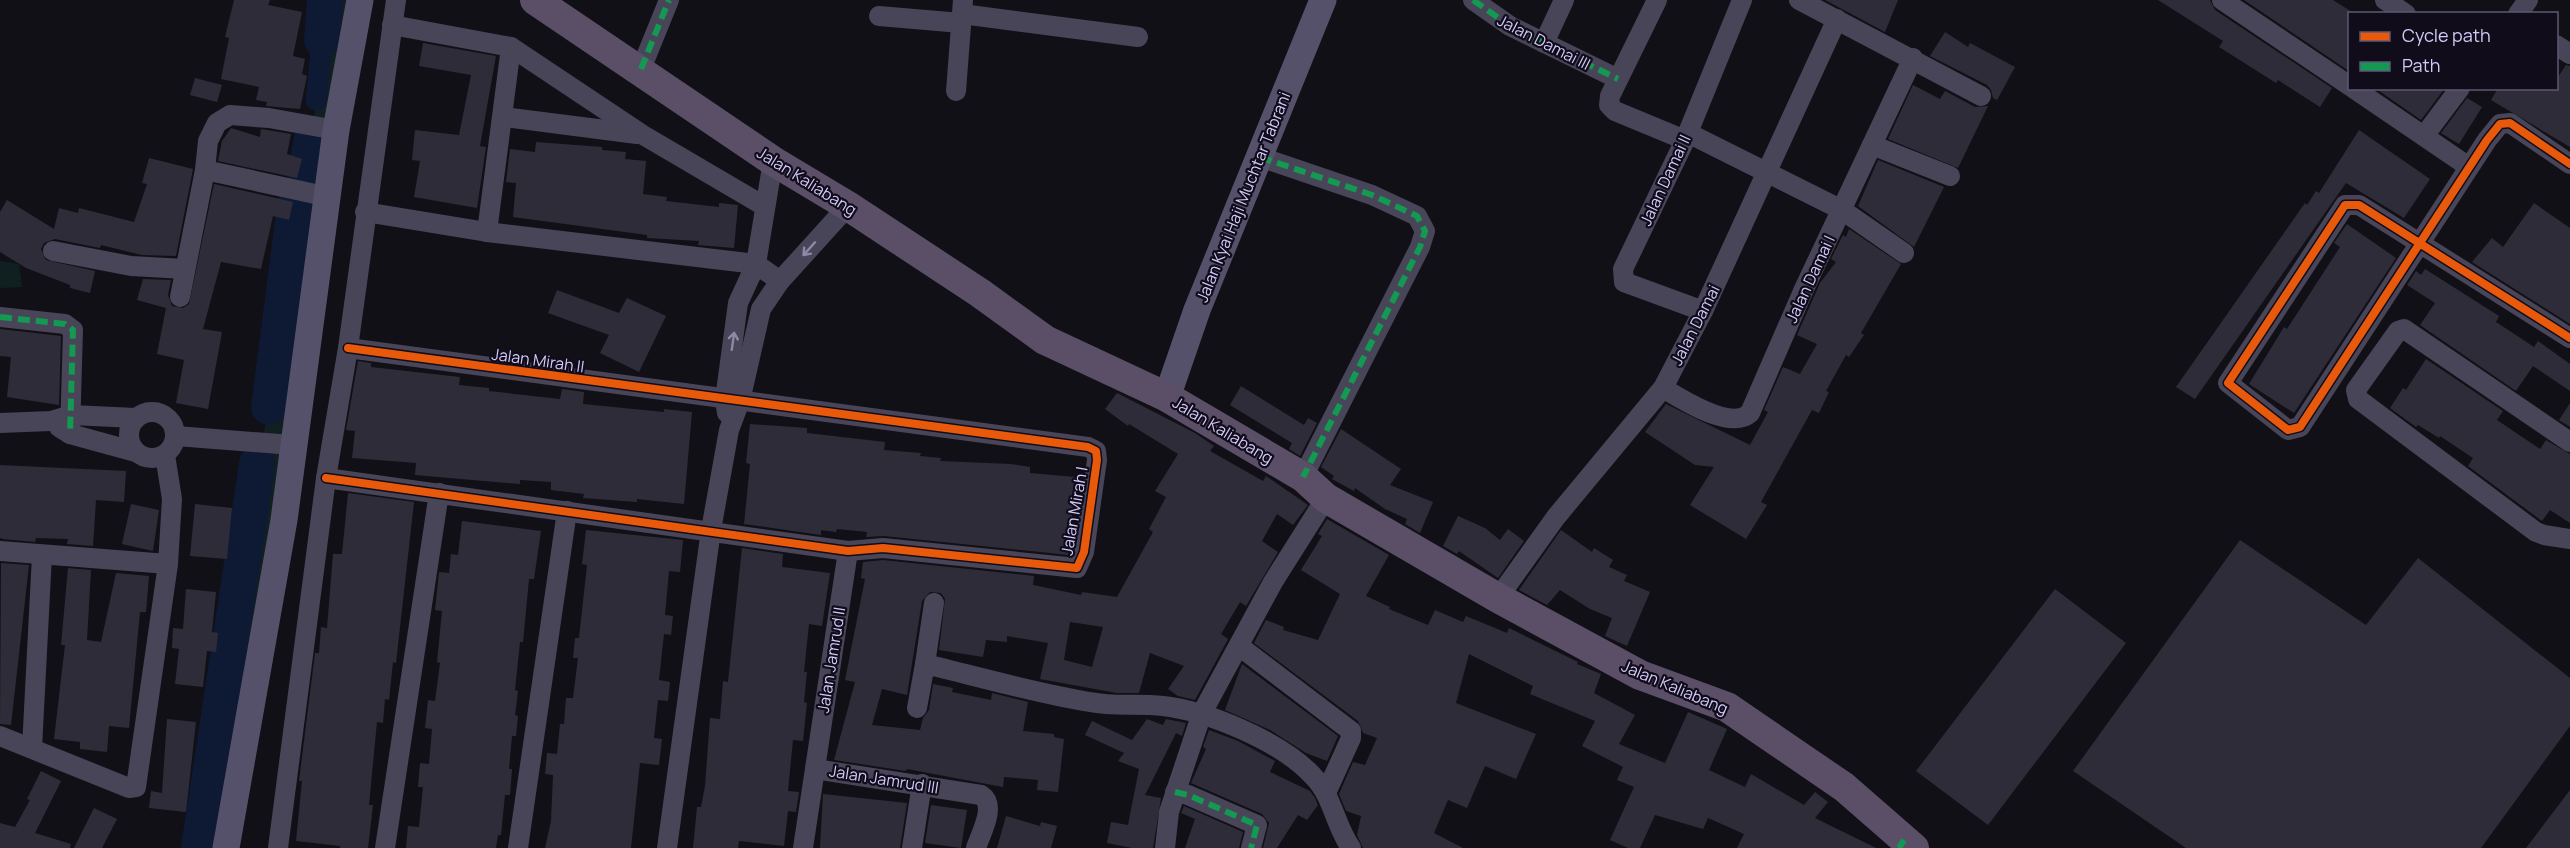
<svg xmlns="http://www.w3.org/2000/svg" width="2570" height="848" viewBox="0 0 2570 848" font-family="Manrope,sans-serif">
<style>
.green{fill:#102021}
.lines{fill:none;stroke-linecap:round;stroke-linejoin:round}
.canal{stroke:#0e1934;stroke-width:21}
.river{stroke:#0e1934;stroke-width:36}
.building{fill:#2f2c39;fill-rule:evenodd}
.street{stroke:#474557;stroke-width:20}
.secondary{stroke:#55516a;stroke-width:27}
.primary{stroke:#5b4f68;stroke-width:30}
.quiet{stroke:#139951;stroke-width:6;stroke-dasharray:12 6;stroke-linecap:butt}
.cycleway-casing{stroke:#100c1a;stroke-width:11}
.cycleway{stroke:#e8590c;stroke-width:8}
.oneway{stroke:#8e88a8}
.labels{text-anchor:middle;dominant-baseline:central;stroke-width:4.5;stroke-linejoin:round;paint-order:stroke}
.street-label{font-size:16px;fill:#d4cafa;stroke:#100c1a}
</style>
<rect width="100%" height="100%" fill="#111016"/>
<g class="green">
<path d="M 325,0 L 360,0 L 226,848 L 198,848 L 257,464 L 270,403 L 295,206 C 317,139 319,69 325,0 Z"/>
<polygon points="0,261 19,264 22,287 0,288"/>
</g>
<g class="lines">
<polyline class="canal" points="316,100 322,40"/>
<g class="river">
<polyline points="322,40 325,0"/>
<polyline points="305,176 312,138"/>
<polyline points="269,407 295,206"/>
<polyline points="199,848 257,464"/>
</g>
</g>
<g class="building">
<polygon points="234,0 270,0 268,5 302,12 293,56 305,59 302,74 307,76 300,109 266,106 267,102 256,100 259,87 221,79 229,38 225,37"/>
<polygon points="1825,0 1898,0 1885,32"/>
<polygon points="2158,0 2210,0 2215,10 2332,88 2320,107 2278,80 2276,83 2219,47 2223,41"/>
<polygon points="2244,0 2333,0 2352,12 2349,14 2349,71"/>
<polygon points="1945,32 1968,47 1970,43 2015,67 1997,100 1993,98 1991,90 1987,85 1930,56"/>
<polygon points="423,43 496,56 480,146 486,147 477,208 414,197 420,161 412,160 415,130 459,135 471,75 419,66"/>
<polygon points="2566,65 2570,66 2570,147 2491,100 2498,88 2556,88 2556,80"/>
<polygon points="195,78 222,85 217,102 190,95"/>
<polygon points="1913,85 1940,99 1945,91 1975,107 1988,106 1958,168 1888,139"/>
<polygon points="2375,88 2445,88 2421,120"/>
<polygon points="2467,98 2482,107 2459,144 2441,133"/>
<polygon points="231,128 260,137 261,129 291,134 287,154 302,159 297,178 218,161 222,141"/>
<polygon points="2359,130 2430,179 2404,218 2346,183 2195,399 2176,387 2305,203 2307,205 2316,191 2319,193"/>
<polygon points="536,142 602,147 602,150 626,152 625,159 646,161 643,194 667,197 666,201 719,207 719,203 738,205 734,248 698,245 699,241 647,238 647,235 513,217 516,183 506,182 510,149 535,152"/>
<polygon points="149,158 193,169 176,256 142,255 101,245 100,248 55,239 44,243 41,249 46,260 95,271 90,293 70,288 70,285 26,268 0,252 0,212 7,200 54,229 59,208 78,213 79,208 134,222 147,184 142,183"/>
<polygon points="1878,160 1944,187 1914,247 1858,206"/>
<polygon points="214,184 293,202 289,220 273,216 261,269 221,262 203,329 222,332 208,409 176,403 184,360 157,354 166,308 137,300 143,279 171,280 168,295 172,306 183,308 189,304"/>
<polygon points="2534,203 2570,228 2570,324 2472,262 2492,238 2503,247"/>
<polygon points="2347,224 2396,258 2294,413 2249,384 2284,327 2287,329 2340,247 2334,243"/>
<polygon points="1849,229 1901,264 1861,333 1864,335 1849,357 1846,355 1826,391 1829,392 1819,413 1812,410 1761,502 1767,505 1746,539 1690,505 1714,467 1695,465 1645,432 1666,404 1750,445 1768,412 1764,410 1783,367 1800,374 1817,344 1797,335 1820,283 1836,262 1831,259 1843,235 1846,237"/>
<polygon points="2425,269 2499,316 2496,322 2534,347 2538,341 2570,364 2570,391 2533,366 2516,391 2420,325 2435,303 2407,285 2416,271 2421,275"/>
<polygon points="557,290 619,313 627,298 666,316 639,372 600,353 609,335 548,313"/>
<polygon points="0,329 61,336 59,405 7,397 11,357 0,356"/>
<polygon points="2426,359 2503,411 2497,420 2540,449 2546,440 2570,454 2570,523 2550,510 2542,521 2468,466 2473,458 2440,436 2439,438 2418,425 2416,427 2390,408 2403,388 2406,390"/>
<polygon points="358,361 371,363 371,367 460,377 459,385 489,388 489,391 560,399 562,389 584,392 583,404 664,412 664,409 692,412 684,504 637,499 637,502 583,498 584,494 551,490 551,482 520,480 520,484 415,475 416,463 352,458 355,431 346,430"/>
<polygon points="1241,386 1304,425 1308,418 1317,423 1300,456 1289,449 1292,443 1230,405"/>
<path d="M 1117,393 L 1195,433 L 1214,446 L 1210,451 L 1263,481 L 1266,476 L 1308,505 L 1293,525 L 1277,514 L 1262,541 L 1278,552 L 1246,606 L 1240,602 L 1221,634 L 1228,639 L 1195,700 L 1178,696 L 1168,689 L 1184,666 L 1150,653 L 1139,693 L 1117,693 L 1040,679 L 1048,643 L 1007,636 L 1007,642 L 986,640 L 983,657 L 939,650 L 945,599 L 941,593 L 930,592 L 922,601 L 907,695 L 882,689 L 872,725 L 920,730 L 923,718 L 929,710 L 933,684 L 953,688 L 952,692 L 991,700 L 992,693 L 1028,702 L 1023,731 L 1054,734 L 1054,737 L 1064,739 L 1058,792 L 1037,790 L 1038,780 L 1004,777 L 1003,787 L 907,769 L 906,771 L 834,760 L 855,682 L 845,680 L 865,579 L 861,578 L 863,562 L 883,560 L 1034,576 L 1033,585 L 1081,595 L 1082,592 L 1117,597 L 1153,532 L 1149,529 L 1166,497 L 1155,491 L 1178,454 L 1129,424 L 1128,426 L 1105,409 ZM 1070,622 L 1103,627 L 1092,667 L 1064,660 Z"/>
<polygon points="2570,403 2570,427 2559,420"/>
<polygon points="750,424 807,428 807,433 885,442 884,450 921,453 920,456 941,458 940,461 1011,464 1030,467 1030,473 1075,477 1069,555 884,536 866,537 867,532 837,529 836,532 821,530 821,535 744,524 750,464 746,463"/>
<polygon points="1341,429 1401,469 1390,485 1433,502 1420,533 1405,524 1407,519 1385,509 1355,488 1354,491 1332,479 1334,476 1321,467"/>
<polygon points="0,465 126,471 124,502 96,500 93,546 67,544 68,539 36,538 35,542 3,539 0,538"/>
<polygon points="348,493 414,502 396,663 393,662 389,700 385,699 383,723 377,722 369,805 373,805 368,848 340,848 340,846 296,841 302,781 299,781 315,653 319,653 321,627 327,628 333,554 342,554"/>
<polygon points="131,504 159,510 153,551 122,544"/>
<polygon points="195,504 232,508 227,559 190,556"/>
<polygon points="1458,516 1485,528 1500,540 1508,529 1524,541 1498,578 1459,551 1457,554 1443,546"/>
<polygon points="1327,519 1389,555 1366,596 1390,607 1389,609 1428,625 1435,610 1463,622 1466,616 1507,633 1509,628 1578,662 1577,664 1601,674 1594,693 1635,715 1619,744 1665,763 1688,712 1727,729 1709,770 1745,787 1751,774 1804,805 1815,792 1828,802 1815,818 1876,848 1737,848 1744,834 1708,818 1703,829 1655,815 1640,848 1628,848 1610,840 1634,787 1617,780 1623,767 1582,746 1595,721 1530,694 1533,686 1469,654 1456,703 1536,734 1516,779 1485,766 1467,808 1448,800 1434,833 1463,848 1363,848 1357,835 1361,816 1346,811 1339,794 1353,762 1365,765 1377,738 1363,733 1358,721 1254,643 1266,620 1284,627 1283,630 1318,640 1340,594 1301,570 1322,536 1318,534"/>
<polygon points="462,521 541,531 534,579 529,579 523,642 520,642 515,690 518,691 515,715 518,716 516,736 512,736 509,769 512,769 510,795 505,795 501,835 498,835 496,848 406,848 408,826 419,827 423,787 418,787 420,763 429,764 432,729 425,728 428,700 435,701 440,663 437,662 442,611 435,610 439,572 449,573 451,554 458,555"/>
<polygon points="586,530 683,540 680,572 669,571 665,615 673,616 671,635 664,634 659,680 670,682 668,701 658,700 654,738 662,739 659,765 640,763 631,848 545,848 551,821 553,775 545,774 547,753 557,754 560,724 564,724 566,698 573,698 578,658 573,658 575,638 579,638 587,565 582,564"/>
<polygon points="1561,530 1592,552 1594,548 1613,560 1609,567 1627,575 1624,581 1650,592 1627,646 1605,636 1612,618 1590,609 1560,590 1547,605 1519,590"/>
<polygon points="2240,540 2366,625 2418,558 2570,678 2570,726 2481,848 2186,848 2073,771"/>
<polygon points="742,548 783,554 782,567 830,573 822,626 809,624 804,672 807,672 804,702 807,703 803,741 793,740 788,791 799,792 796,812 788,811 784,846 739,841 738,848 693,848 697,807 701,807 705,786 710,718 720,719 723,681 728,682"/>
<polygon points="1,563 29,565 11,725 0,724"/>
<polygon points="68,568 91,570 87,640 101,642 116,573 149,576 146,612 140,612 129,728 109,726 107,752 80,749 80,742 54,739 65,645 61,645"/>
<polygon points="186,589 216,592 212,632 218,633 216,652 207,651 203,687 175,684 179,649 172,648 173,628 183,629"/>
<polygon points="2055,589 2126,643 1988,825 1916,771"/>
<polygon points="1242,664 1338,736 1327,761 1306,753 1270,730 1225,710"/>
<polygon points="167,719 196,722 186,812 149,808 151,791 162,793"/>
<polygon points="1147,719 1163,725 1166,719 1186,723 1182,736 1176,733 1145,795 1161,798 1153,848 1132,848 1107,843 1111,822 1128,825 1139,769 1118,761 1124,753 1085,735 1092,721 1132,740"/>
<polygon points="1209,730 1238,741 1275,761 1270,772 1310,791 1315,798 1318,805 1307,820 1298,815 1277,848 1263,848 1269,823 1262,814 1191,783 1206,749 1203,747"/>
<polygon points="41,771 61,781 35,833 71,844 70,848 0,848 0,823 15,827 30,800 27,799"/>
<polygon points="2570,790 2570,848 2526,848"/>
<polygon points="823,794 907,803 900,848 820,848"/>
<polygon points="931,805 967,810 961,848 925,843"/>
<polygon points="1184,806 1243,832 1239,848 1185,848 1195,819 1181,813"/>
<polygon points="94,808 117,819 102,848 74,848"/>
<polygon points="1006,816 1040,826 1041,822 1057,826 1051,848 997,848"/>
</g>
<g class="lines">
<g class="street">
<polyline points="1473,0 1510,26 1618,79"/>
<polyline points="1657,0 1610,96 1609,105 1615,111 1685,140"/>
<polyline points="1799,0 1981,96"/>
<polyline points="2222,0 2350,86"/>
<polyline points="2385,0 2406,14"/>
<polyline points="962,14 1138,37"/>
<polyline points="2518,14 2528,0"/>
<polyline points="879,16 961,23"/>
<polyline points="392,25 511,47 643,135 764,206"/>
<polyline points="1544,43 1564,0"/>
<polyline points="2556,45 2570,54"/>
<polyline points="641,69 669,0"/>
<polyline points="2353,88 2469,167"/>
<polyline points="956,91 963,0"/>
<polyline points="504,117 637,134"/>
<polyline points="1688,133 1842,210 1904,253"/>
<polyline points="2424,136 2460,88"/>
<polyline points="1872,145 1950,176"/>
<polyline points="1260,157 1372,195 1417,216 1425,231 1420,247 1303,477"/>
<polyline points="2570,164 2510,123 2500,124 2487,140 2300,427 2288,430 2228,383 2345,205 2359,205 2570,338"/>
<polyline points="205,170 329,197"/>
<polyline points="365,212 487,232 756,264 780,281"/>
<polyline points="487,232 511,47"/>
<polyline points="53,251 131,266 185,269"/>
<polyline points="180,297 205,170 208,141 217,123 230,115 269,118 336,130"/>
<polyline points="1703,311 1624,282 1623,269 1685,140 1742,0"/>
<polyline points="0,317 65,324 73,330 70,434"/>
<path d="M 1663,388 C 1681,399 1731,431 1750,413 L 1804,289 L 1913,58"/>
<circle cx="152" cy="435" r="23"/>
<polyline points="727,413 725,399 738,303 756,264 773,161"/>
<polyline points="0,423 51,421 71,415 136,418"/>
<polyline points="59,427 70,434 136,452"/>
<polyline points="176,436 292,445"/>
<polyline points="2570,442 2404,329 2398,331 2356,390 2358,399 2536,532 2544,535 2570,539"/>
<polyline points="165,455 172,499 168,564"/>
<polyline points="326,478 848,551 883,548 1077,568 1084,552 1097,460 1096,451 1088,447 348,348"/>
<polyline points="0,551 168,564 136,787 129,788 0,736"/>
<polyline points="1498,598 1556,517 1663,388 1703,311 1837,19"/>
<polyline points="1239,646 1351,731 1351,738 1326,793"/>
<polyline points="925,664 934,603"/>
<path d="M 917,708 L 925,664 C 980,677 1035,693 1090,702 C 1114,707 1138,703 1163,706 C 1208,711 1282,742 1313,776 C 1333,796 1335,826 1351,848"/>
<polyline points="32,748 42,555"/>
<path d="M 815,769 L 981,795 C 997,805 981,833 976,848"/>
<polyline points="1175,792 1188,795 1257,825 1251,848"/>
<polyline points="278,848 326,478 348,348 396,0"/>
<polyline points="385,848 439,493"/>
<polyline points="518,848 567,511"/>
<polyline points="667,848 711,530 729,430 740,401 761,309 780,281 848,206"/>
<polyline points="803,848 848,551"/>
<polyline points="912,848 922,784"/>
<polyline points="1165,848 1169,812 1202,713 1273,582 1326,498"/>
</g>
<g class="secondary">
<polyline points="1167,397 1197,310 1323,0"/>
<polyline points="226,848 284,520 336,130 360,0"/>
</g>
<polyline class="primary" points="535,0 773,161 848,206 980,293 1045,340 1167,397 1303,477 1326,498 1498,598 1640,675 1727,707 1844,787 1914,848"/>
<g class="quiet">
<polyline points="1473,0 1510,26 1618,79"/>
<polyline points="641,69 669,0"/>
<polyline points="1260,157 1372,195 1417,216 1425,231 1420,247 1303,477"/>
<polyline points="0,317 65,324 73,330 70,434"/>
<polyline points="1175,792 1188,795 1257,825 1251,848"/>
<polyline points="1899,848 1904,840"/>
</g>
<defs>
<g id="cycleway">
<polyline points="2570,164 2510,123 2500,124 2487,140 2300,427 2288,430 2228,383 2345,205 2359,205 2570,338"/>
<polyline points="326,478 848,551 883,548 1077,568 1084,552 1097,460 1096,451 1088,447 348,348"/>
</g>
</defs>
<use href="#cycleway" class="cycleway-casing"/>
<use href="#cycleway" class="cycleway"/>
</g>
<defs><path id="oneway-shaft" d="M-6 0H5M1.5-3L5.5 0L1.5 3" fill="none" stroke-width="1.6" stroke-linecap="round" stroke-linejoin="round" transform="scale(1.5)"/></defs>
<g class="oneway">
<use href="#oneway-shaft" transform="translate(809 249) rotate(132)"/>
<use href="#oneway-shaft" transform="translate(733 341) rotate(-82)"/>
</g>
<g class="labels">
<g class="street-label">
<text transform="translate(1544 42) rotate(27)">Jalan Damai III</text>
<text transform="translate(1665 180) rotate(-65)">Jalan Damai II</text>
<text transform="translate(807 181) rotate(32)">Jalan Kaliabang</text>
<text transform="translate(1243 197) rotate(-68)">Jalan Kyai Haji Muchtar Tabrani</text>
<text transform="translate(1810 279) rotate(-65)">Jalan Damai I</text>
<text transform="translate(1695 325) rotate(-63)">Jalan Damai</text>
<text transform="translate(538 360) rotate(8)">Jalan Mirah II</text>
<text transform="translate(1223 430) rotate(31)">Jalan Kaliabang</text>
<text transform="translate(1074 511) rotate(-80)">Jalan Mirah I</text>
<text transform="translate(831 660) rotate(-81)">Jalan Jamrud II</text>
<text transform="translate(1675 687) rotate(23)">Jalan Kaliabang</text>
<text transform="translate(884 779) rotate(9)">Jalan Jamrud III</text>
</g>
</g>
<rect x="2348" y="12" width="210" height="78" fill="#100c1a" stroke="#5e5874" stroke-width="1.5"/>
<rect x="2360" y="32" width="30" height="9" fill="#e8590c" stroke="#5e5874" stroke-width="1.5"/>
<text x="2402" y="42" font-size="18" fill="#d4cafa">Cycle path</text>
<rect x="2360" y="62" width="30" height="9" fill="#139951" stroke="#5e5874" stroke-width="1.5"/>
<text x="2402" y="72" font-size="18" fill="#d4cafa">Path</text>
</svg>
